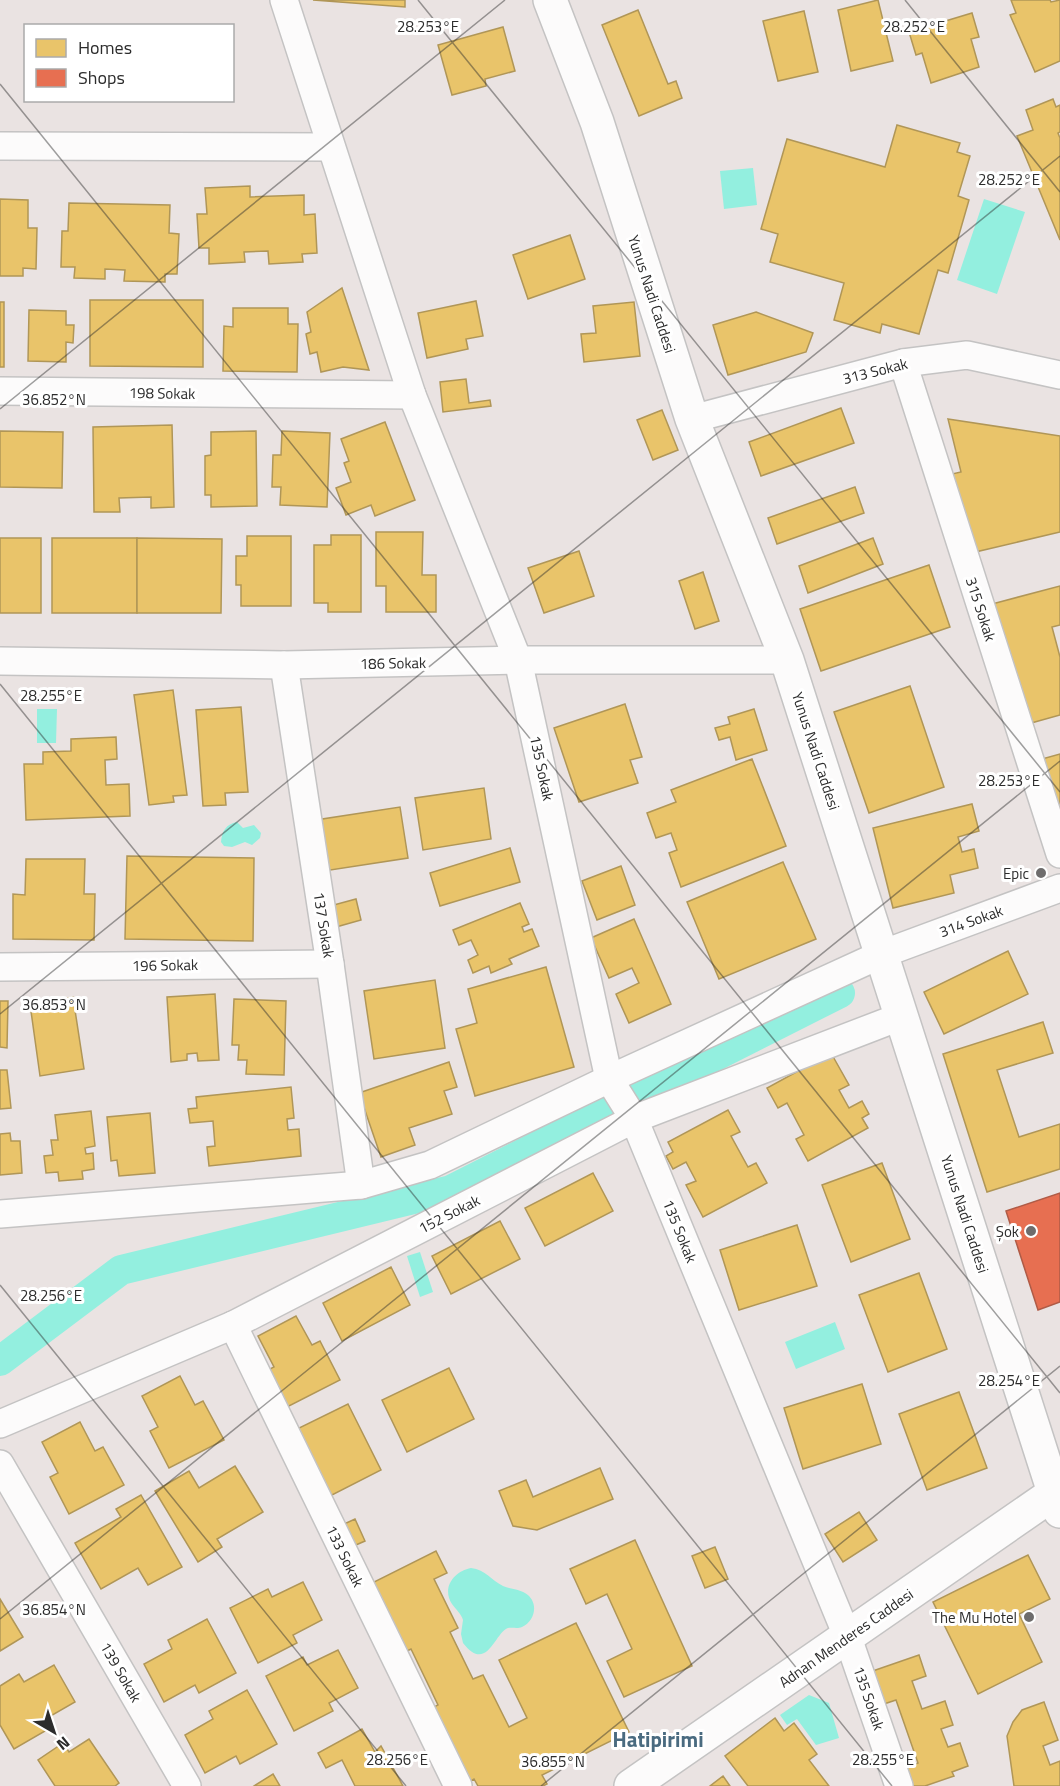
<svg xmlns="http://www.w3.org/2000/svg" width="1060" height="1786" viewBox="0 0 1060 1786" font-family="'Titillium Web',sans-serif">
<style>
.water{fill:#93efdf}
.homes{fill:#e9c46a;stroke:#b09657;stroke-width:1.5}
.shops{fill:#e76f51;stroke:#af5b46;stroke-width:1.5}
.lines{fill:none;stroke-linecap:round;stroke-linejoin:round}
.canal{stroke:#93efdf;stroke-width:30}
.street-casing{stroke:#c4c3c3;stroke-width:30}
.secondary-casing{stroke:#c4c3c3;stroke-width:36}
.street{stroke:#fcfbfb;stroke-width:27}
.secondary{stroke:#fcfbfb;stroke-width:33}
.ticks{fill:none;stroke:#2c2c2c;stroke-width:1.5;stroke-opacity:0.45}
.poi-dot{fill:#6e6c6c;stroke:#fff;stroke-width:2}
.labels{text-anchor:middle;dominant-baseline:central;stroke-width:6;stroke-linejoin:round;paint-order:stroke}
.street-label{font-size:15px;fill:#2c2c2c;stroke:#fff}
.poi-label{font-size:15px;fill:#2c2c2c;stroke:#fff;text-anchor:end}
.district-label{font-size:21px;font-weight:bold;fill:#4a6b80;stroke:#fff}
.ticks-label{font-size:15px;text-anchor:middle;fill:#2c2c2c;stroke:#fff;stroke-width:6;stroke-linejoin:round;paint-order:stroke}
</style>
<rect width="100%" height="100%" fill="#eae3e2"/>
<g class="water">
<polygon points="753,168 757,205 724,209 720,171"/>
<polygon points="984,199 1025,212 997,294 957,280"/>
<polygon points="37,709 57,709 56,743 37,743"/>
<path d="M 237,822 L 243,828 L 254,825 L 261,833 L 260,838 L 252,845 L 245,842 L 232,847 L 224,846 L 221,842 C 222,831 226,824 237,822 Z"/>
<polygon points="420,1252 433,1292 420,1297 407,1256"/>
<polygon points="835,1322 845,1349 796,1369 785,1342"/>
<path d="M 471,1568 C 486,1570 491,1580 503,1586 C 510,1589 519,1589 525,1593 C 539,1601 536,1621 522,1627 C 517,1629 513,1627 508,1628 C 495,1632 487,1674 463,1643 L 461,1634 L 463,1620 C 461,1613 456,1610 452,1604 C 441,1587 455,1571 471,1568 Z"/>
<polygon points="809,1695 829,1703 839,1738 816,1745 797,1719 787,1725 780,1715"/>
</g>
<g class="homes">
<polygon points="313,0 405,0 405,7"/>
<polygon points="878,0 893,61 851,71 838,10"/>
<polygon points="1011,0 1050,0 1051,2 1060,0 1060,61 1035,72 1010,15 1016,13"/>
<polygon points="638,10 668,84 676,81 682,98 639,116 602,25"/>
<polygon points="804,11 818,72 778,81 763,21"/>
<polygon points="972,13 979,37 971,39 979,67 931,83 922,53 916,55 909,32"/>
<polygon points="503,27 515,71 485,79 486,86 452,95 438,45"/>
<polygon points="1053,99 1056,107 1060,105 1060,132 1058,133 1060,138 1060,240 1017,136 1033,130 1026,110"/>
<polygon points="897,125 960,143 957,152 970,156 958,196 969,200 948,273 938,270 919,334 882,324 880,333 834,320 844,283 770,262 778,234 761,229 787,139 885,167"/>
<polygon points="250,186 250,197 304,195 304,215 315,214 317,253 302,254 303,262 269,264 268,251 244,252 245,262 209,264 209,248 199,248 197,214 207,214 205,188"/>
<polygon points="0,199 28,200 28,228 37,228 36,269 23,268 23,276 0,276"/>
<polygon points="69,203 170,205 169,233 179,234 177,274 165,274 165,282 124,281 125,270 105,269 105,279 74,278 75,267 61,267 62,231 68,231"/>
<polygon points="570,235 585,279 528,299 513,255"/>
<polygon points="342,288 369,370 343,367 321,372 317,352 310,354 306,334 311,332 307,312"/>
<polygon points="90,300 203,300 203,367 90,366"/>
<polygon points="476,301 483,336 466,339 468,349 427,358 418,313"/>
<rect x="0" y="302" width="4" height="65"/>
<polygon points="634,302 640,356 584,362 581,334 596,333 593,306"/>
<polygon points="233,308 288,308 288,324 298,324 297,372 223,371 224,326 233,327"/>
<polygon points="29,310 66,311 66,325 74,325 73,343 66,342 66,362 28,361"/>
<polygon points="756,312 813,333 806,352 728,375 713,325"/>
<polygon points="466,379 469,403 490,400 491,406 443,412 440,382"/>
<polygon points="841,408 854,443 761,476 749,442"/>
<polygon points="662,410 678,450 653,460 637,420"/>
<polygon points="948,419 1060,436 1060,532 971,553 952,474 961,472"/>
<polygon points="385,422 415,500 375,516 371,505 346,515 336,488 351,482 344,463 349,461 341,439"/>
<polygon points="172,425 174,507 151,508 151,497 119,498 120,512 94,512 93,427"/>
<polygon points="0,431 63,432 62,488 0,487"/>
<polygon points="256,431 257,506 211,507 211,495 205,495 205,456 211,455 211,432"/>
<polygon points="282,431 330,433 327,507 280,505 281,487 272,487 273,455 281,455"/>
<polygon points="855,487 864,513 777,544 768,518"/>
<polygon points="376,532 423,532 422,575 436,575 436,612 386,612 386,586 376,586"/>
<polygon points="331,535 361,535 361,612 328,612 328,603 314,603 314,545 331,545"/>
<polygon points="247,536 291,536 291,606 241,606 241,585 236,585 236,556 247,556"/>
<rect x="0" y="538" width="41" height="75"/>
<rect x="52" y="538" width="85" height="75"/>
<polygon points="137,538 222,539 221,613 137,613"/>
<polygon points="873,538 883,564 808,593 799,566"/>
<polygon points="579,551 594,596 544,613 528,568"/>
<polygon points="929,565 950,627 821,671 800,609"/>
<polygon points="703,572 719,621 695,629 679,581"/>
<polygon points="1060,586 1060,625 1052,627 1060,657 1060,715 1024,725 992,604"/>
<polygon points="910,686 944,787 869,813 834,712"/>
<polygon points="173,690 187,795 173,796 174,802 149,805 134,695"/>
<polygon points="625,704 642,757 630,760 638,783 579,802 554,728"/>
<polygon points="241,707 248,792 225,793 226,805 203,806 196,710"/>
<polygon points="754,709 767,750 736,760 730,737 719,740 715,728 730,724 728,717"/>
<polygon points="116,737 117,759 105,760 106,785 129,784 130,816 26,820 24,764 43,764 43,752 71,751 71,739"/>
<polygon points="1060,754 1060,826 1042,759"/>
<polygon points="752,759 786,846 681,887 669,853 677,850 671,833 656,838 647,813 676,802 671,790"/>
<polygon points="484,788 491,839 423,850 415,798"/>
<polygon points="972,804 979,831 958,837 962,852 974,849 978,868 950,875 954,893 893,908 873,828"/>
<polygon points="400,807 408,858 324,871 316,820"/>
<polygon points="510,848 520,882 440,906 430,873"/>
<polygon points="127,856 254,858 253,941 125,939"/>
<polygon points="26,859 85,859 84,894 95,894 94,940 13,939 13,894 25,895"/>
<polygon points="783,862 816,939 719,979 687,902"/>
<polygon points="621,866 635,905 597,920 582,881"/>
<polygon points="356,899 361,920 336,927 330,906"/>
<polygon points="520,903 529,924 522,927 524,932 532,929 539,946 509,959 512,964 491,973 489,966 473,973 468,960 478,955 471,940 459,945 453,930"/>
<polygon points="634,919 671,1004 629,1023 616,994 639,983 632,968 609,978 591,938"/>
<polygon points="1008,951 1028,994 944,1034 924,992"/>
<polygon points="546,967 574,1067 475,1096 456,1029 477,1023 468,989"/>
<polygon points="435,980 445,1048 374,1059 364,991"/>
<polygon points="215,994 219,1060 198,1061 197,1053 187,1054 187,1060 171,1062 167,997"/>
<polygon points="73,997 84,1069 40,1076 30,1004"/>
<polygon points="234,999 286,1001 284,1075 246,1074 247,1060 238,1060 239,1045 232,1045"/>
<polygon points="0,1001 8,1001 7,1048 0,1047"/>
<polygon points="1043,1022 1053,1053 997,1070 1019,1137 1060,1124 1060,1169 987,1192 943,1054"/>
<polygon points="831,1053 849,1085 839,1090 849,1108 862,1101 869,1114 862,1118 868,1128 808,1161 796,1139 804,1135 787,1103 778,1108 767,1088"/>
<polygon points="449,1062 457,1087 444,1091 452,1114 409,1128 415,1145 381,1157 359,1093"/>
<polygon points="0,1070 7,1070 11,1108 0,1109"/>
<polygon points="291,1087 294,1118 287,1119 288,1130 299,1129 301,1156 209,1166 207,1147 215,1146 213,1121 190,1123 188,1109 197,1108 196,1097"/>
<polygon points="728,1110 740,1132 731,1136 748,1167 756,1163 767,1183 703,1217 686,1185 696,1181 686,1162 673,1169 666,1156 673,1152 668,1142"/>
<polygon points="91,1111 95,1146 85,1148 86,1154 93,1153 94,1169 82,1171 83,1179 59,1181 58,1172 46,1173 44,1156 53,1155 51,1140 58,1140 55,1115"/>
<polygon points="150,1113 155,1173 119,1176 117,1160 111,1161 107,1117"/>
<polygon points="10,1133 11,1141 20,1141 22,1173 0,1175 0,1134"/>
<polygon points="882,1163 910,1239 851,1262 822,1185"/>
<polygon points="593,1173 613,1211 545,1246 525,1208"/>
<polygon points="500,1221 520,1259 451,1294 432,1256"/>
<polygon points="797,1225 817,1286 739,1310 720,1250"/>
<polygon points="391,1267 410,1305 342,1341 323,1303"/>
<polygon points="919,1273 947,1349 888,1372 859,1295"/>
<polygon points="296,1316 312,1345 320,1341 340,1380 285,1408 266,1371 274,1367 258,1336"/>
<polygon points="449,1368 474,1419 407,1452 382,1400"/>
<polygon points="180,1376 195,1405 203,1401 224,1440 169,1468 150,1431 158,1427 142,1396"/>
<polygon points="862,1384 881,1444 803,1469 784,1408"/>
<polygon points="959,1392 987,1468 927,1490 899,1414"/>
<polygon points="348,1404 381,1470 330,1496 297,1429"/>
<polygon points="80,1422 95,1451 103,1447 124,1485 69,1514 50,1477 58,1473 42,1442"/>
<polygon points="235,1466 263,1512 217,1539 222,1547 198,1562 155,1491 189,1471 199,1488"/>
<polygon points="600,1468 613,1499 537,1530 513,1526 499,1491 526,1480 533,1497"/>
<polygon points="141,1495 182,1567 148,1585 138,1568 101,1589 75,1543 121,1517 116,1509"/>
<polygon points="859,1512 877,1540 843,1562 825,1534"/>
<polygon points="355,1519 365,1541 349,1548 340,1526"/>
<polygon points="635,1540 692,1666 624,1697 607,1661 632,1649 607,1594 586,1604 570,1569"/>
<polygon points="715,1547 728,1579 705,1588 692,1556"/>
<polygon points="436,1551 447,1573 434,1579 458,1628 450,1632 473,1679 483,1675 509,1727 527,1718 499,1660 576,1623 629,1732 542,1775 547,1784 543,1786 478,1786 474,1779 466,1784 430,1709 438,1705 411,1649 401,1654 368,1585"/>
<polygon points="1028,1555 1050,1599 1019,1614 1042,1662 978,1694 933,1602"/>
<polygon points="303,1582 322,1620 293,1635 297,1643 258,1663 230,1608 268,1589 272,1597"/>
<polygon points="0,1599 23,1637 0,1651"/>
<polygon points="207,1619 236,1673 199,1693 195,1685 164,1702 144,1664 172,1649 168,1640"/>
<polygon points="338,1650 358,1688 329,1703 333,1711 294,1731 266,1676 303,1657 307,1665"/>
<polygon points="919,1655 926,1676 912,1681 922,1709 945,1701 953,1725 941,1729 948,1747 960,1743 968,1766 952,1772 954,1776 925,1786 912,1786 905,1768 918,1763 896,1700 875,1707 864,1674"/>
<polygon points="54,1665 75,1702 47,1718 52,1727 14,1749 0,1725 0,1686 19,1674 24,1682"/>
<polygon points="247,1690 277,1744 240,1764 236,1756 205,1773 185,1735 213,1719 209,1711"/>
<polygon points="1044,1702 1058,1740 1043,1746 1050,1765 1060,1761 1060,1786 1014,1786 1007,1736 1013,1722 1022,1710"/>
<polygon points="775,1718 784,1731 794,1723 817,1754 809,1760 829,1786 748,1786 725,1756"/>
<polygon points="362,1729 375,1752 381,1746 403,1786 355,1786 342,1760 326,1768 318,1753"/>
<polygon points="89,1739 119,1783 115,1786 55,1786 38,1760 63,1743 69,1752"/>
<polygon points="273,1774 280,1786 254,1786"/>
<polygon points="723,1776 730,1786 710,1786"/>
</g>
<polygon class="shops" points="1060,1193 1060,1302 1038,1310 1006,1211"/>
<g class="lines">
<polyline class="canal" points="0,1361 121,1270 451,1190 840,993"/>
<defs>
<g id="street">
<polyline points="284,0 412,395 518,660 609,1079 634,1119 848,1638 899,1786"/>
<polyline points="0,146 331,147"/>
<polyline points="903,363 1060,854"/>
<polyline points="0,391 412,395"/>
<polyline points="692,419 903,363 967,355 1060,375"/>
<polyline points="0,661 284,665 518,660 787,660"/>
<polyline points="284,665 330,964 361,1185"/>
<polyline points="0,967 330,964"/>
<polyline points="0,1214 361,1185 430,1165 609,1079 882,954 1060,888"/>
<polyline points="233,1325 458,1786"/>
<polyline points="0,1424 233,1325 634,1119 902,1016"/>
<polyline points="0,1464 187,1786"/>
</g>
<g id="secondary">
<polyline points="550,0 597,122 692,419 787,660 1060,1511"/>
<polyline points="631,1786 1060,1489"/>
</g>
</defs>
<use href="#street" class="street-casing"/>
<use href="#secondary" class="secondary-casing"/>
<use href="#street" class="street"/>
<use href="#secondary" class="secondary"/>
</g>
<path class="ticks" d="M 418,0 L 1060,792M 905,0 L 1060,192M 0,84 L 1060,1393M 0,409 L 505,0M 0,684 L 892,1786M 0,1014 L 1060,156M 0,1285 L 406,1786M 0,1619 L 1060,761M 541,1786 L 1060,1366"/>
<g class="poi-dot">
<circle cx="1041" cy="873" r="6"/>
<circle cx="1031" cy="1231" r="6"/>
<circle cx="1029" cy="1617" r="6"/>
</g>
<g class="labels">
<g class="street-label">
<text transform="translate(652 294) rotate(72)">Yunus Nadi Caddesi</text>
<text transform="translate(875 371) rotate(-14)">313 Sokak</text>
<text transform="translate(162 393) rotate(1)">198 Sokak</text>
<text transform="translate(981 609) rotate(72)">315 Sokak</text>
<text transform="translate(393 663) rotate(-1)">186 Sokak</text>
<text transform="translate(816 751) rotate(72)">Yunus Nadi Caddesi</text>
<text transform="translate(542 768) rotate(78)">135 Sokak</text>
<text transform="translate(971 921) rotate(-20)">314 Sokak</text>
<text transform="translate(324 925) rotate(81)">137 Sokak</text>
<text transform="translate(165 965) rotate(-1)">196 Sokak</text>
<text transform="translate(449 1214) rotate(-27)">152 Sokak</text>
<text transform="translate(965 1214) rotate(72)">Yunus Nadi Caddesi</text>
<text transform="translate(680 1231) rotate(68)">135 Sokak</text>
<text transform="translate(345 1556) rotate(64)">133 Sokak</text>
<text transform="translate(846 1638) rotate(-35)">Adnan Menderes Caddesi</text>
<text transform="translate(121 1672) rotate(60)">139 Sokak</text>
<text transform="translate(869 1698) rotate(71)">135 Sokak</text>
</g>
<g class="poi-label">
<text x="1029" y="873">Epic</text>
<text x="1019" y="1231">Şok</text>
<text x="1017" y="1617">The Mu Hotel</text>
</g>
<g class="district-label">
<text x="658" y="1739">Hatipirimi</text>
</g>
</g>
<g class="ticks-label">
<text x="428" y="32">28.253°E</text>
<text x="914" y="32">28.252°E</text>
<text x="1009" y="185">28.252°E</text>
<text x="54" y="405">36.852°N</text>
<text x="51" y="701">28.255°E</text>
<text x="1009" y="786">28.253°E</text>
<text x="54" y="1010">36.853°N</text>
<text x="51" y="1301">28.256°E</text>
<text x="1009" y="1386">28.254°E</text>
<text x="54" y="1615">36.854°N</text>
<text x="397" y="1765">28.256°E</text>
<text x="883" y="1765">28.255°E</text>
<text x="553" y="1767">36.855°N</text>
</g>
<rect x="24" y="24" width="210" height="78" fill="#ffffff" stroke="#ababab" stroke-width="1.5"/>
<rect x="36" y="39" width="30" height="18" fill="#e9c46a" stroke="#ababab" stroke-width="1.5"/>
<text x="78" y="54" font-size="18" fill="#2c2c2c">Homes</text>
<rect x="36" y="69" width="30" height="18" fill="#e76f51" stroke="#ababab" stroke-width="1.5"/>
<text x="78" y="84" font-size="18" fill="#2c2c2c">Shops</text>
<g transform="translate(54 1732) rotate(141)" stroke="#ffffff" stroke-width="4.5" paint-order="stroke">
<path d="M0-4.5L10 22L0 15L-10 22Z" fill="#2c2c2c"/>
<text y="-9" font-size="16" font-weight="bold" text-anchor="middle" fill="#2c2c2c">N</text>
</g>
</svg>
